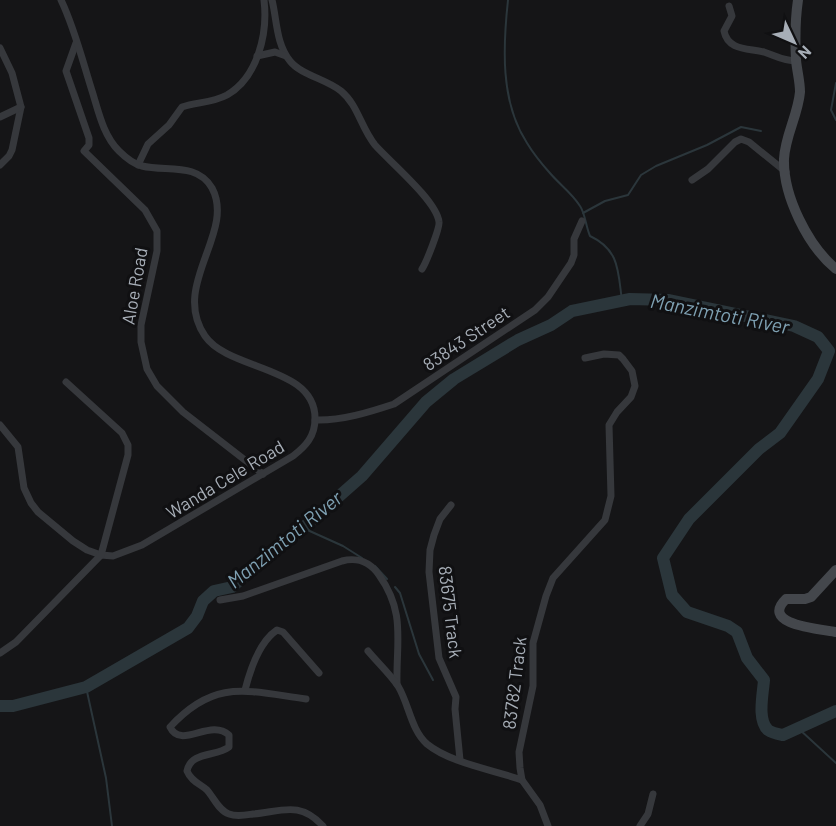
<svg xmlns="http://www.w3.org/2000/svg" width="836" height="826" viewBox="0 0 836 826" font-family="Barlow,sans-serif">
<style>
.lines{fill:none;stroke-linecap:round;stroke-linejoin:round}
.stream{stroke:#2b363b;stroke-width:2}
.river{stroke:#2b363b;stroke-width:12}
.street{stroke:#36383c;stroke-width:7}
.secondary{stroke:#44474c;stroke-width:10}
.labels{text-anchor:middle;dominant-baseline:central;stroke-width:6;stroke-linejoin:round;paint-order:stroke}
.street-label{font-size:18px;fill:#a7aeb7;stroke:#101012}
.water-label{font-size:20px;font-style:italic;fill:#7ea0b2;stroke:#101012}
</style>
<rect width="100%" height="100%" fill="#151517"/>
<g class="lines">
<g class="stream">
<path d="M 508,0 C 503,46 500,102 527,143 C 533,153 541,163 549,172 C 559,184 572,193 580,206 C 585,213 586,227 590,236 C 620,250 618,272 622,301"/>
<polyline points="836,83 831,110 836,120"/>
<polyline points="583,213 605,201 628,195 641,175 656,166 707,145 741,127 761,131"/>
<polyline points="303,528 343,546 362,558"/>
<polyline points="375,566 387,579"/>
<polyline points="395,587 400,593 419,654 433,680"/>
<polyline points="86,687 106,778 112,826"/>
<polyline points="799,729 836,763"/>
</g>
<path class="river" d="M 0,706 L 13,706 L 86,687 L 188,628 L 197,616 L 203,601 L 214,591 L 232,587 L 259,562 L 303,528 L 362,476 L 426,402 L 454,379 L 518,340 L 551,325 L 572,311 L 630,299 L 669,300 L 794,326 L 818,337 L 829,351 L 818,379 L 780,433 L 759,449 L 689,519 L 663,558 L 672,595 L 687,612 L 728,626 L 737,632 L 747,658 L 764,680 C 763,694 757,720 768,730 C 772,733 778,734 783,735 L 836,711"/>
<g class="street">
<path d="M 272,0 C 277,20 276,44 290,61 C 301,75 326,79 341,91 C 358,105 361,128 375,145 C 389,161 437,201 439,222 C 440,228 426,263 422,269"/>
<path d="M 729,6 L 732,16 L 724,31 C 728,51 749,48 764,52 C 776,56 783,61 796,61"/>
<polyline points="76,43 66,71 89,138 89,145 84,151 145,210 157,231 157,251 141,325 141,342 147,369 157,386 183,412 263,474"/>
<polyline points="0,48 12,73 21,107 12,150 9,156 0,165"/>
<polyline points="257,56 275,52 286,56"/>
<polyline points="0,117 21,107"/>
<path d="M 138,165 L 148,144 L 169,125 L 182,107 C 197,102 212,103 227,95 C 258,77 268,33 264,0"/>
<polyline points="692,180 708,169 735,142 741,139 749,142 786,172"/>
<path d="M 315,420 C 341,421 370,412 394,404 L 535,310 L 548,297 L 571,263 L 574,255 L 574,239 L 582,221"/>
<path d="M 0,425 L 18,447 L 24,488 L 31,503 L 38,512 L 73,541 L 87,550 L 101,555 L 113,556 L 142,545 L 293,456 C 306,446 315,436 315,419 C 316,366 229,371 205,336 C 170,285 236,233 212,188 C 197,162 166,172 142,166 C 134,164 125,157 119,151 C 104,136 99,114 93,94 C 83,63 75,29 61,0"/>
<polyline points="451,505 440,519 434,535 430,550 429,572 439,658 456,697 455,709 460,760"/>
<path d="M 220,600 L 243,596 L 342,561 C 357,557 370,562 379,575 C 406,613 396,641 397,684"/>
<path d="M 368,651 C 378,663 390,674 398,686 C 409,704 411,730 427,744 C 450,763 494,770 522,780"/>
<polyline points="0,653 16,642 101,555 128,455 128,445 122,433 66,382"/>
<path d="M 245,690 C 250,670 259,642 277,630 L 283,632 L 319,673"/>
<path d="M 306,699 C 247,691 215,678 170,727 C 181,750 210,718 229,735 L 229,747 C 216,757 191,751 187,771 C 191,781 200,784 207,790 C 214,798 219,811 229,814 C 237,817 246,815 253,814 C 283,811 300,801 323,826"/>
<polyline points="548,826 540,805 522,780 520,768 519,752 533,686 533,643 546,596 553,578 605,520 611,496 609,425 617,412 631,397 635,386 632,371 623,359 619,355 604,354 585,358"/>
<polyline points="640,826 648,814 653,794"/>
</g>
<g class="secondary">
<path d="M 798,0 C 795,20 795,40 796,60 C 797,71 800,81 800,92 C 798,115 785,136 784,159 C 783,196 808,246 836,269"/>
<path d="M 836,570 L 811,597 L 805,599 L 786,599 C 759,625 821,629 836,632"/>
</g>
</g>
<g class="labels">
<g class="street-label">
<text transform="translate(134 286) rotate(-80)">Aloe Road</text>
<text transform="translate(466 338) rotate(-34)">83843 Street</text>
<text transform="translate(225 479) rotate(-31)">Wanda Cele Road</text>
<text transform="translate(451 612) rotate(83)">83675 Track</text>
<text transform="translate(514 683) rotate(-83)">83782 Track</text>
</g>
<g class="water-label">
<text transform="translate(720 313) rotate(11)">Manzimtoti River</text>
<text transform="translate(284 539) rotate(-39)">Manzimtoti River</text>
</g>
</g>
<g transform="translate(794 42) rotate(134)" stroke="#101012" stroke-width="4.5" paint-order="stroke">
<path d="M0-4.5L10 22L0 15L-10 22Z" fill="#a7aeb7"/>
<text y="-9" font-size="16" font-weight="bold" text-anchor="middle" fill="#a7aeb7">N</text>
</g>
</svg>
